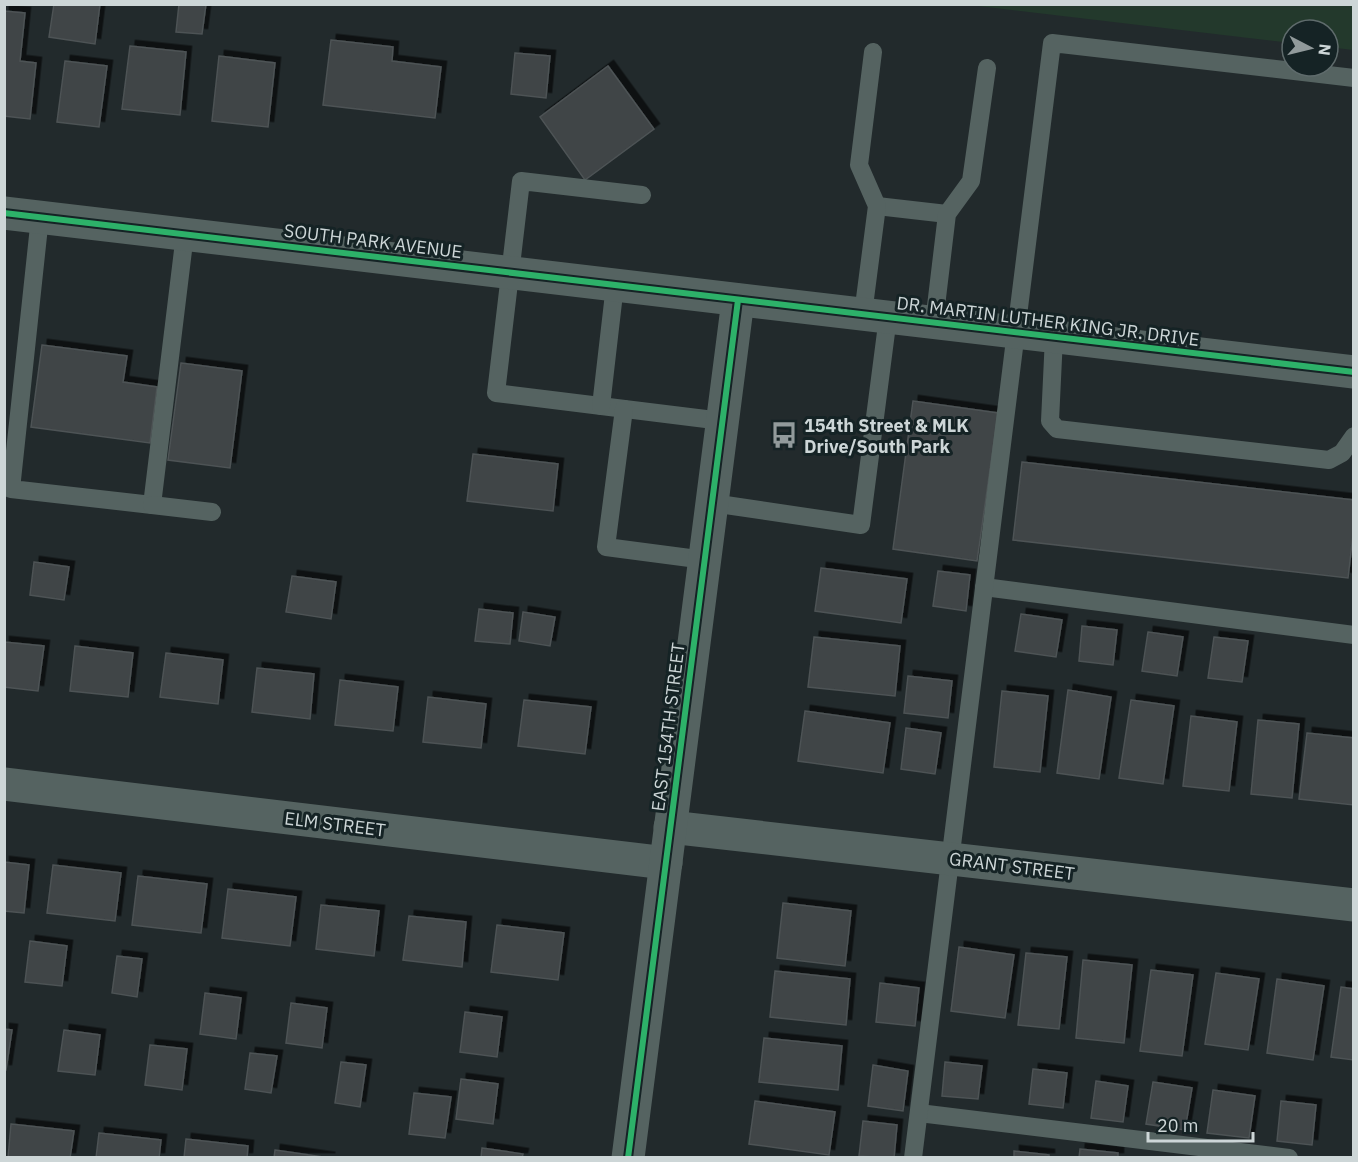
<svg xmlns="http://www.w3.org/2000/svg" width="1358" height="1162" viewBox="0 0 1358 1162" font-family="'IBM Plex Sans',sans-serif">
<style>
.green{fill:#23392c}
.building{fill:#3f4446;stroke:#4d5355;stroke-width:1.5;filter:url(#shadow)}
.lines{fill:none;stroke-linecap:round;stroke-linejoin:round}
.service{stroke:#556361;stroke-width:18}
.minor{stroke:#556361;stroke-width:33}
.tertiary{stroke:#556361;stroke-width:33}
.cycleway-casing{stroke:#152325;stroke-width:10}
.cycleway{stroke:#2db169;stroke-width:6}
.labels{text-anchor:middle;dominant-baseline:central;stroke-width:6;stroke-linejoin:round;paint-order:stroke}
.street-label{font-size:18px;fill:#cdd6d7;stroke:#152325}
.poi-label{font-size:18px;font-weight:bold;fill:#cdd6d7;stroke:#152325;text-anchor:start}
</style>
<defs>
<filter id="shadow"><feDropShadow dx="5.5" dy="-5.5" stdDeviation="0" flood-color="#0009"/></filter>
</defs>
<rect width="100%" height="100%" fill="#222a2c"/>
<polygon class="green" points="970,5 1353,5 1353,50 1328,47 1328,30 1292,30 1292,43"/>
<g class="building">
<polygon points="54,4 100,4 95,44 49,37"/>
<polygon points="179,4 206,4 202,34 176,32"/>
<polygon points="4,11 25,13 20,61 36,63 30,119 4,116"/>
<polygon points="331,40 393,47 392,61 441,67 435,118 323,105"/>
<polygon points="130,46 186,52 180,115 122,109"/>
<polygon points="515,53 550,56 546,98 511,94"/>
<polygon points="219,56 275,63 268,127 212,121"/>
<polygon points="65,61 107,66 99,127 57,122"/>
<polygon points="608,66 654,129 585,180 540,117"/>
<polygon points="42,345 127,356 123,382 157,387 150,443 31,427"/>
<polygon points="181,363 242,371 230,468 168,460"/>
<polygon points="913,401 998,413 977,561 893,549"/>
<polygon points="473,454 558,464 553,511 467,501"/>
<polygon points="1022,462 1354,500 1354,526 1348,578 1013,540"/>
<polygon points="34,562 69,567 64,600 30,595"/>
<polygon points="821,568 907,579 901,623 815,611"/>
<polygon points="938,571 970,575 966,611 933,606"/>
<polygon points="292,576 336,582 331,619 286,612"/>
<polygon points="479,609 513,613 510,644 475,641"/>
<polygon points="523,612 555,617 550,646 519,641"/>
<polygon points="1021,614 1062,620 1056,657 1015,651"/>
<polygon points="1082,626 1117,630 1113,665 1079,661"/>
<polygon points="1148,632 1183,637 1177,676 1142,671"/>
<polygon points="814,637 900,646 895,696 808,687"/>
<polygon points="1214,637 1248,641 1242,682 1208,678"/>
<polygon points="4,642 44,646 38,691 4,687"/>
<polygon points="75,646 133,653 128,697 70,691"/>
<polygon points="166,653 223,660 218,704 160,697"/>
<polygon points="257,668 314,674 310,719 252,712"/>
<polygon points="908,676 952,681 948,718 904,713"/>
<polygon points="340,680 398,687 393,731 335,725"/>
<polygon points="1068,690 1111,697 1099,779 1057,773"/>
<polygon points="1002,691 1048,696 1040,772 994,767"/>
<polygon points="428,697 486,704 481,748 423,742"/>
<polygon points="524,700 591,707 585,754 518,746"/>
<polygon points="1131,700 1174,706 1163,784 1119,778"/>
<polygon points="805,711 890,723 883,773 798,761"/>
<polygon points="1191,716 1237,722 1229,791 1183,786"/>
<polygon points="1258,720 1299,724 1292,798 1251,794"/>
<polygon points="906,728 941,733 935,774 901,769"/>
<polygon points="1307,733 1354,738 1354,805 1299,799"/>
<polygon points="4,862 29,865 24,913 4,911"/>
<polygon points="53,865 121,873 115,921 47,913"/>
<polygon points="138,876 207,884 201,933 132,925"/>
<polygon points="228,889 296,897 290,946 222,938"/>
<polygon points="783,903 851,911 845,966 777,958"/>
<polygon points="321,905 379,911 374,956 316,949"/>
<polygon points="409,916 466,922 462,967 403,960"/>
<polygon points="497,925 564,933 558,980 491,972"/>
<polygon points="30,941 67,946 62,986 25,982"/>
<polygon points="959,947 1014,955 1005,1018 951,1011"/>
<polygon points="1026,953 1067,957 1059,1029 1018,1025"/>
<polygon points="117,956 142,959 137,997 112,993"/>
<polygon points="1083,960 1132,965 1124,1043 1076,1038"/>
<polygon points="1151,970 1193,975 1182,1056 1140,1051"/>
<polygon points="775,971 850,979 846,1025 770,1017"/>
<polygon points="1216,973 1259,979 1248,1050 1205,1044"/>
<polygon points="1277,979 1324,986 1313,1060 1267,1053"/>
<polygon points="880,983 919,988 915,1026 876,1022"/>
<polygon points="1341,987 1354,989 1354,1060 1331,1057"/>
<polygon points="205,993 241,998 236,1039 200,1034"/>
<polygon points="291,1003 327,1008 322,1048 286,1043"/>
<polygon points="465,1012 502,1017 497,1057 460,1052"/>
<polygon points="4,1029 12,1030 6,1070 4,1070"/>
<polygon points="64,1030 100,1035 95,1075 58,1071"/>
<polygon points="764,1038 842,1046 838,1090 759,1082"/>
<polygon points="150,1045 187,1049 182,1090 145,1085"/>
<polygon points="250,1053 277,1056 271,1093 245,1089"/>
<polygon points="341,1062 366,1065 360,1107 335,1103"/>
<polygon points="945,1062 982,1066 978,1099 942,1096"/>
<polygon points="873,1065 908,1071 903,1111 868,1106"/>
<polygon points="1033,1069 1067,1073 1063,1108 1029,1104"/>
<polygon points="461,1079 498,1084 493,1124 456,1119"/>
<polygon points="1096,1081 1128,1086 1123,1122 1091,1118"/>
<polygon points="1153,1082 1192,1088 1185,1130 1146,1124"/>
<polygon points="1213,1090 1255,1096 1249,1138 1207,1133"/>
<polygon points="414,1093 451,1097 445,1138 409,1134"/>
<polygon points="755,1101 835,1112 829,1155 749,1144"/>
<polygon points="1281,1101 1316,1105 1312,1145 1277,1141"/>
<polygon points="863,1121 897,1125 894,1158 859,1156"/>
<polygon points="11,1124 74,1131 70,1158 8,1158"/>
<polygon points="99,1133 161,1140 159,1158 96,1158"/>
<polygon points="186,1139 248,1146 247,1158 184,1158"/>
<polygon points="482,1148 523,1154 522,1158 481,1158"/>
<polygon points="1080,1149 1118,1153 1118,1158 1079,1158"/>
<polygon points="275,1150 330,1158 274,1158"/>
<polygon points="1014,1151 1049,1155 1049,1158 1014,1158"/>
</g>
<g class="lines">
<g class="service">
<polyline points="642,195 521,181 496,393 722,421"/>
<polyline points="877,206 947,214"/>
<polyline points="40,217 11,489 152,505 185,234"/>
<polyline points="863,314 877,206 859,165 873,52"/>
<polyline points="934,323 947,214 971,181 987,68"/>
<polyline points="1054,337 1050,421 1057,429 1329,460 1342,453 1354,436"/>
<polyline points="601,406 615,285"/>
<polyline points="624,409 606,547 705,560"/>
<polyline points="712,503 861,525 888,317"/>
<polyline points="152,505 212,512"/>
<polyline points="984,587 1354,635"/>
<polyline points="919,1113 1289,1158"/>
<polyline points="913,1158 1052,43 1354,78"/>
</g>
<g class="minor">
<polyline points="4,784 666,863"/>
<polyline points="670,827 1354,905"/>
</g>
<g class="tertiary">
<polyline points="4,213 1354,372"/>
<polyline points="628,1158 738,300"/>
</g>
<defs>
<g id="cycleway">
<polyline points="4,213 1354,372"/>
<polyline points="628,1158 738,300"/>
</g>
</defs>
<use href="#cycleway" class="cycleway-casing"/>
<use href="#cycleway" class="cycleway"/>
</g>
<defs>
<symbol id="bus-bare" viewBox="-9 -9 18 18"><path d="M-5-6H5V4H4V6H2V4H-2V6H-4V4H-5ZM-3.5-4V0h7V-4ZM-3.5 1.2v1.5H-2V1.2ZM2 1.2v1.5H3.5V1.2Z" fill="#919a9b" stroke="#152325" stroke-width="2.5" paint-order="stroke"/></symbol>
</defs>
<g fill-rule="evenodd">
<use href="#bus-bare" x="765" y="416" width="38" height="38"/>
</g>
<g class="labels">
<g class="street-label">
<text transform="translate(373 241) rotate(7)">SOUTH PARK AVENUE</text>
<text transform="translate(1048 321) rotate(7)">DR. MARTIN LUTHER KING JR. DRIVE</text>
<text transform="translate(668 727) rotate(-83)">EAST 154TH STREET</text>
<text transform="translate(335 824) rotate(7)">ELM STREET</text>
<text transform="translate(1012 866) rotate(7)">GRANT STREET</text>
</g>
<g class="poi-label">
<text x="804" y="425">154th Street &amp; MLK<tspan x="804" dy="21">Drive/South Park</tspan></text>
</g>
</g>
<rect width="1358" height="1162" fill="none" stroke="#cdd6d7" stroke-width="12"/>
<g transform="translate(1310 48) rotate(97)"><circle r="28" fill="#152325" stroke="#5f6b6c" stroke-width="1.5"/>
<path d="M0-4.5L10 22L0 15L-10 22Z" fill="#919a9b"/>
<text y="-9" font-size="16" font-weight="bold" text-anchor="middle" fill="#cdd6d7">N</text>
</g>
<path d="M1148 1132v9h105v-9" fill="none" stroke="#cdd6d7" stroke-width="3"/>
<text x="1157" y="1132" font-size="18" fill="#cdd6d7" stroke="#152325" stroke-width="4.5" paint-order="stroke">20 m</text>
</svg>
